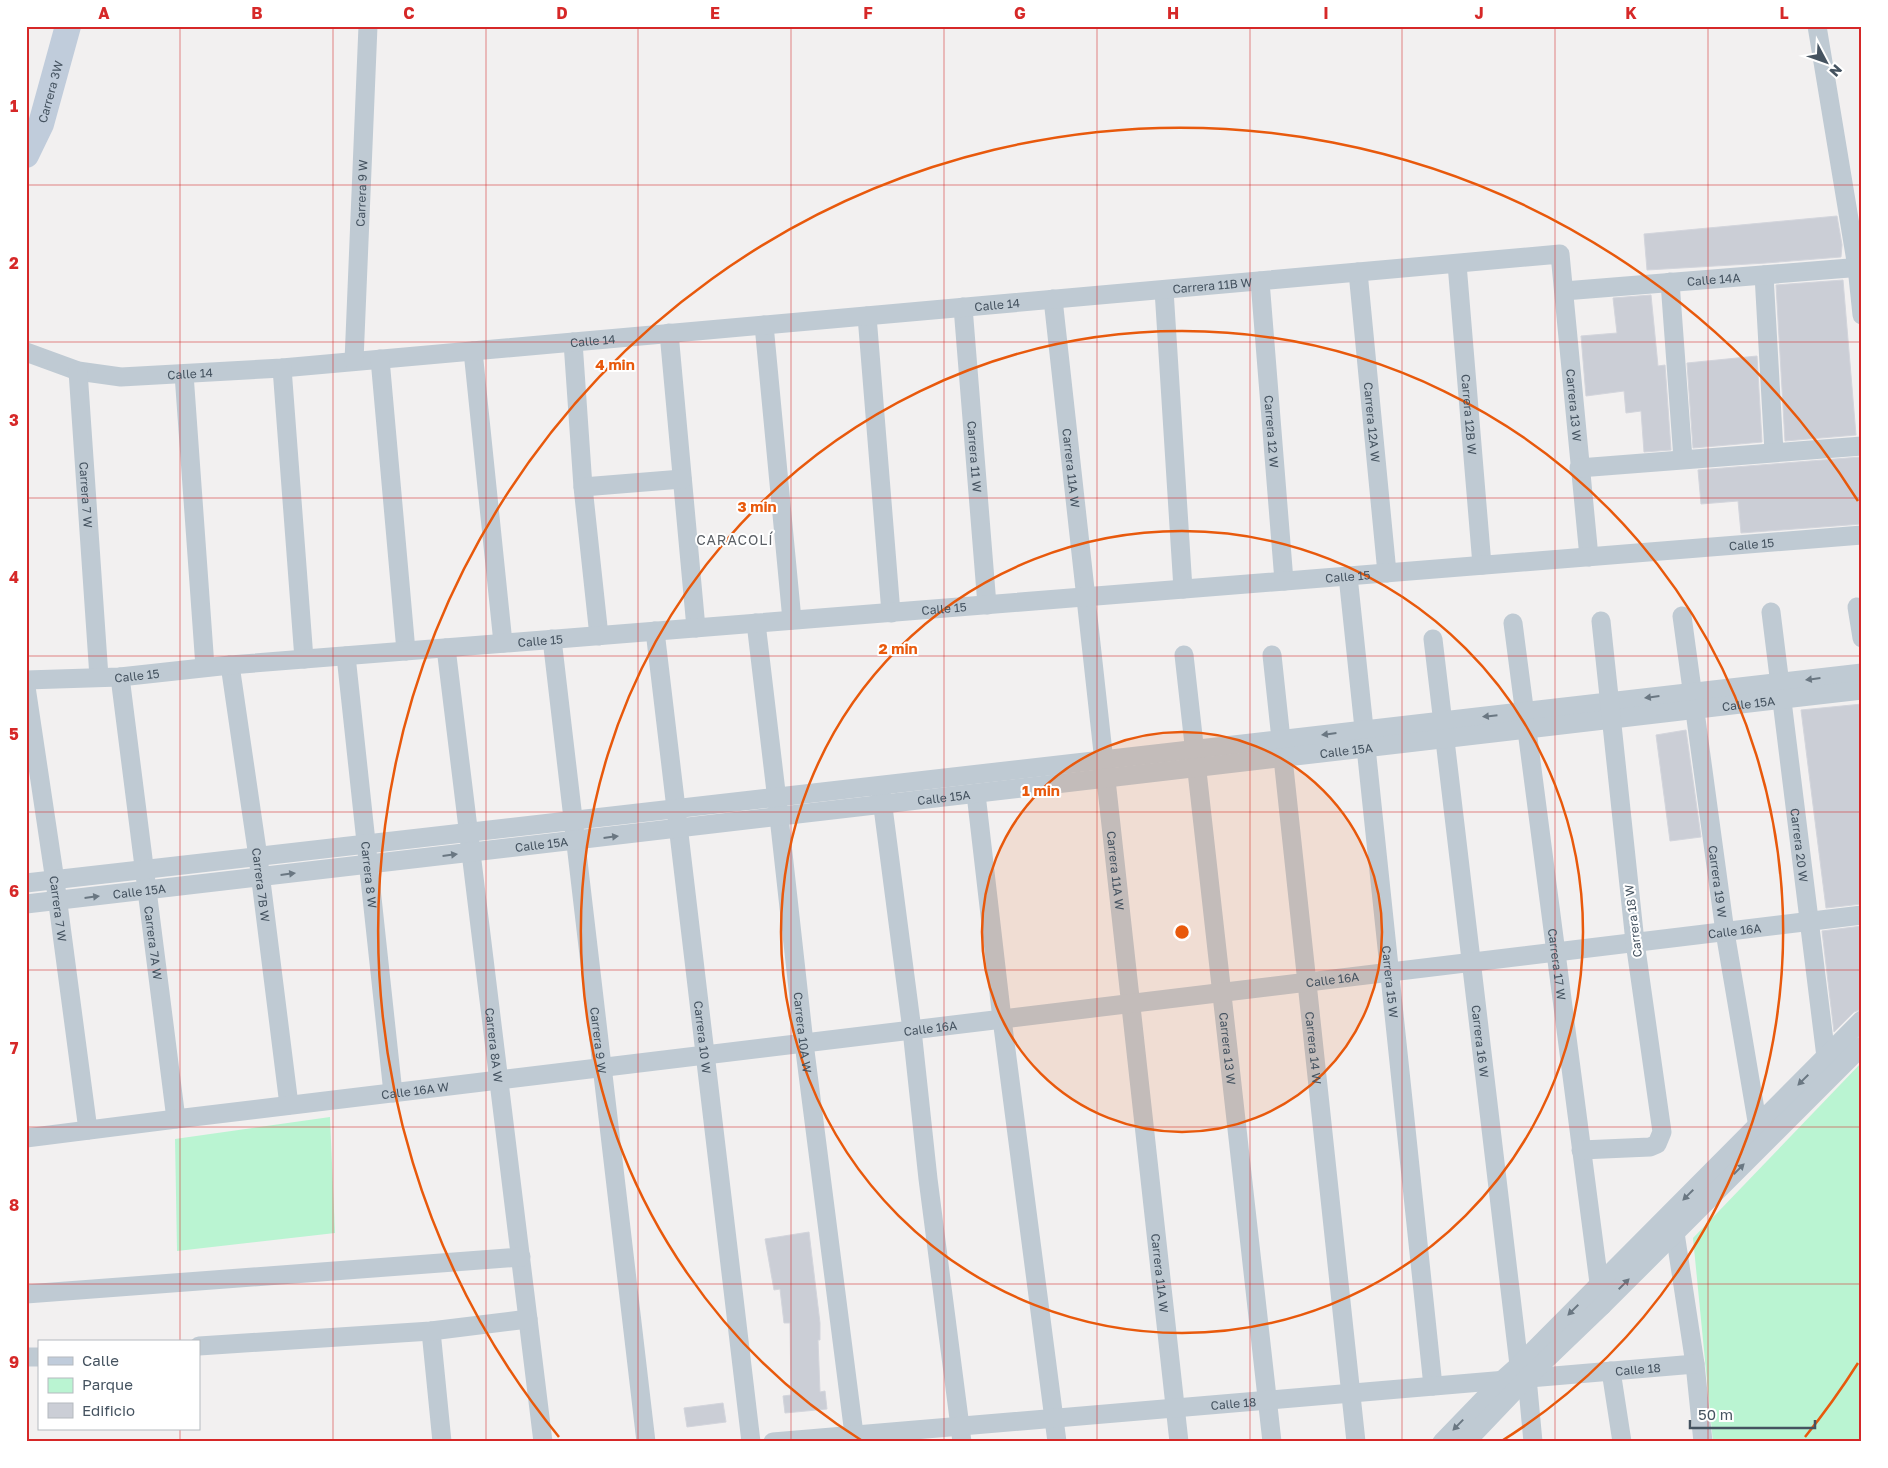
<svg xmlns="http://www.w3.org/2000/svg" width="1888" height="1468" viewBox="0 0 1888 1468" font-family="'Golos Text',sans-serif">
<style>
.green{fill:#baf4d2}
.building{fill:#cbced6;stroke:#d3d5dc}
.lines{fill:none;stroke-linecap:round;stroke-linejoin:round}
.street{stroke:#bfcad3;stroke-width:19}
.secondary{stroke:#c0ccdb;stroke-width:26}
.oneway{fill:#6a7782}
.grid{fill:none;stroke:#d62828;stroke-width:1;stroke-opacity:0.55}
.ring{fill:none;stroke:#e8590c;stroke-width:2.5}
.labels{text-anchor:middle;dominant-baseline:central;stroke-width:4;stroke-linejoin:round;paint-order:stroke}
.street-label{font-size:12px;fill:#455360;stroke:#fff}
.neighbourhood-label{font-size:14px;letter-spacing:1px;fill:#5b6066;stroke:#fff}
.centre{fill:#e8590c;stroke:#fff;stroke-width:2.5}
.ring-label{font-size:15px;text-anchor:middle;font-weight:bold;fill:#e8590c;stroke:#fff;stroke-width:4;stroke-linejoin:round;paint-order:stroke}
.neatline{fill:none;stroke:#d62828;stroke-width:2}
.grid-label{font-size:16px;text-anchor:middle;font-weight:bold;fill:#d62828}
</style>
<rect width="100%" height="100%" fill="#f2f0f0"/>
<g class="green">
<polygon points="1862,1062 1862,1442 1713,1442 1693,1238"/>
<polygon points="330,1117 335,1233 177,1251 175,1139"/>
</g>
<g class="building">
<polygon points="1837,216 1842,245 1841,257 1766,263 1647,270 1644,234"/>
<polygon points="1843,280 1856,435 1785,441 1776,285"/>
<polygon points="1651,295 1658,366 1665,365 1671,450 1644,452 1641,411 1626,413 1624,391 1586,396 1581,336 1617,333 1613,298"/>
<polygon points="1757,356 1762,442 1693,448 1687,363"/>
<polygon points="1860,457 1862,524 1741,533 1738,501 1701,504 1698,470"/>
<polygon points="1862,704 1862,904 1826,908 1801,710"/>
<polygon points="1686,730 1701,837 1670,841 1656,735"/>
<polygon points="1862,926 1862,1009 1854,1012 1834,1032 1822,931"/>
<polygon points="809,1232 820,1323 820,1340 818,1340 820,1392 825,1391 827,1409 785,1413 783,1396 791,1395 790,1323 784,1323 780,1289 774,1290 765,1239"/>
<polygon points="723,1403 726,1422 687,1427 684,1408"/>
</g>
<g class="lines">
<g class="street">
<polyline points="1817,26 1857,267 1862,315"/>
<path id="s1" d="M 1457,264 L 1482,565"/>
<path id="s2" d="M 1358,272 L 1387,573"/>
<polyline points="1764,275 1774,452"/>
<path id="s3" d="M 1260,281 L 1284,581"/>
<polyline points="1670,282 1683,459"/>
<polyline points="1164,290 1183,589"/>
<path id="s4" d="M 1564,291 L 1862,267"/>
<path id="s5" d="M 1053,299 L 1179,1442"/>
<path id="s6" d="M 963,307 L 987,605"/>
<polyline points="867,316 891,613"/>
<polyline points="764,325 792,620"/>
<polyline points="669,333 696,628"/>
<polyline points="573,342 583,487 599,636"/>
<polyline points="473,351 503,643"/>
<path id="s7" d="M 26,352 L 78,371 L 121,377 L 282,368 L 1560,254 L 1589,557"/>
<polyline points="380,359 406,651"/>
<path id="s8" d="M 354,361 L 368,26"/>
<polyline points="282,368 304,659"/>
<path id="s9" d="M 78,371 L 99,677"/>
<polyline points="184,374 205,667"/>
<polyline points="1579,468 1862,446"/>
<polyline points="583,487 682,479"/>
<path id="s10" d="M 1348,576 L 1433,1386"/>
<polyline points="1857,607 1862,638"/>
<path id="s11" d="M 1771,612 L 1827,1065"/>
<path id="s12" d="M 1682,616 L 1725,932 L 1759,1133"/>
<path id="s13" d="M 756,623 L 779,817 L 804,1043 L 855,1442"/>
<path id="s14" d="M 1513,623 L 1602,1306"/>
<path id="s15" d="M 655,631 L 751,1442"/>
<path id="s16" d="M 552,639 L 646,1442"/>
<path id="s17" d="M 1433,639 L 1519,1365 L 1527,1378 L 1533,1442"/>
<path id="s18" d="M 446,648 L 543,1442"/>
<path id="s19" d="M 1184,655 L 1272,1442"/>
<path id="s20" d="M 1272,655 L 1356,1442"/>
<path id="s21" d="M 346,656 L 393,1093"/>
<path id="s22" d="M 230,665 L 258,857 L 289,1105"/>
<path id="s23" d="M 120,677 L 176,1119"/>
<path id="s24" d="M 26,680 L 120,677 L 230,665 L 1862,535"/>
<path id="s25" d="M 26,687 L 55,881 L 88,1130"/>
<polyline points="881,792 912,1030 928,1179 962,1442"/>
<polyline points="976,794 1002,1019 1057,1442"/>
<polyline points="26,883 1862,673"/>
<path id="s26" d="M 26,904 L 1862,690"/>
<path id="s27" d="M 26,1138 L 176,1119 L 1862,915"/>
<polyline points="1581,1150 1650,1147 1657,1144 1662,1132 1635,942 1601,621"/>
<polyline points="1672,1226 1675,1233 1695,1364 1703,1442"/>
<polyline points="26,1294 521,1257"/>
<polyline points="431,1331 442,1442"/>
<polyline points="199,1346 431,1331 528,1319"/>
<polyline points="26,1357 39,1357"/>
<polyline points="1611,1371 1622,1442"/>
<path id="s28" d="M 773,1442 L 1695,1364"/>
<polyline points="1442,1442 1501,1381 1519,1365 1862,1020"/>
<polyline points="1466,1442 1527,1378 1602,1306 1862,1046"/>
</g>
<path class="secondary" id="s29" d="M 26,155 L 41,124 L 68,26"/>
</g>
<defs><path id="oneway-solid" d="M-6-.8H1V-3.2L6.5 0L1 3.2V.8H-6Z" transform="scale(1.25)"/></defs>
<g class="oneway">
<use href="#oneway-solid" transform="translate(1813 679) rotate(173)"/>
<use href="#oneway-solid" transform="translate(1652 697) rotate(173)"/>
<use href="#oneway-solid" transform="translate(1490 716) rotate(174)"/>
<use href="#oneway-solid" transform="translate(1329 734) rotate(173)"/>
<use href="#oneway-solid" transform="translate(611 837) rotate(-7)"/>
<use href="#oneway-solid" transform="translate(450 855) rotate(-7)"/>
<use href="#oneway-solid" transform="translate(288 874) rotate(-7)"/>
<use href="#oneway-solid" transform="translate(92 897) rotate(-7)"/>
<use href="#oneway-solid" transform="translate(1803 1080) rotate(135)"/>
<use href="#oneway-solid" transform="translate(1739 1169) rotate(-45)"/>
<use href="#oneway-solid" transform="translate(1688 1195) rotate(135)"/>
<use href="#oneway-solid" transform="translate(1624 1284) rotate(-45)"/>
<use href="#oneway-solid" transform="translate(1573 1310) rotate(135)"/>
<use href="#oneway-solid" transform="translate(1458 1425) rotate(134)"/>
</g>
<path class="grid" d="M 180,26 L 180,1342M 333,26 L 333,1442M 486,26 L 486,1442M 638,26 L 638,1442M 791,26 L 791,1442M 944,26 L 944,1442M 1097,26 L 1097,1442M 1250,26 L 1250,1442M 1402,26 L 1402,1442M 1555,26 L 1555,1442M 1708,26 L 1708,1442M 26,185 L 1862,185M 26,342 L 1862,342M 26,498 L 1862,498M 26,656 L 1862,656M 26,812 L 1862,812M 26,970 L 1862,970M 26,1127 L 1862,1127M 26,1284 L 1862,1284M 180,1429 L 180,1442"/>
<circle cx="1182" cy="932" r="200" fill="#e8590c" fill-opacity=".12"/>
<g class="ring">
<circle cx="1182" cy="932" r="200"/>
<circle cx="1182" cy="932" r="401"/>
<path d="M864 1442A601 601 0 1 1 1500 1442"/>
<path d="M1858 1363A802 802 0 0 1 1805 1437M559 1437A802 802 0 1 1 1858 501"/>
</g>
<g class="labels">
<g class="street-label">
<text stroke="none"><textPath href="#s29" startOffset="68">Carrera 3W</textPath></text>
<text stroke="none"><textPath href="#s8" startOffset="168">Carrera 9 W</textPath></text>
<text stroke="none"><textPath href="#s4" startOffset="150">Calle 14A</textPath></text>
<text stroke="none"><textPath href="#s7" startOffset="1194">Carrera 11B W</textPath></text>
<text stroke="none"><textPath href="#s7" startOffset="978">Calle 14</textPath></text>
<text stroke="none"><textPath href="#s7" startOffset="572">Calle 14</textPath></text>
<text stroke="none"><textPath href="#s7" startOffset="168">Calle 14</textPath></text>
<text stroke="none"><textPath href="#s7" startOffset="1695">Carrera 13 W</textPath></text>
<text stroke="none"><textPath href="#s1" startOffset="151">Carrera 12B W</textPath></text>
<text stroke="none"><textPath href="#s2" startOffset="151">Carrera 12A W</textPath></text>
<text stroke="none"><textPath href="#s3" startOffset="151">Carrera 12 W</textPath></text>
<text stroke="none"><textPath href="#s6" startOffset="150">Carrera 11 W</textPath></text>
<text stroke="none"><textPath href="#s5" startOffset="170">Carrera 11A W</textPath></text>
<text stroke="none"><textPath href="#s9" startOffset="124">Carrera 7 W</textPath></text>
<text stroke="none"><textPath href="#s24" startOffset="1731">Calle 15</textPath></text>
<text stroke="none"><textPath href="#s24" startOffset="1326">Calle 15</textPath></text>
<text stroke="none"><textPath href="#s24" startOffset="921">Calle 15</textPath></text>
<text stroke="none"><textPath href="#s24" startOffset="516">Calle 15</textPath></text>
<text stroke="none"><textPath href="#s24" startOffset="111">Calle 15</textPath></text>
<text stroke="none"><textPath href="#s26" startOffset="1734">Calle 15A</textPath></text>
<text stroke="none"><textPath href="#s26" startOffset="1329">Calle 15A</textPath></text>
<text stroke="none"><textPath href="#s26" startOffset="924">Calle 15A</textPath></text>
<text stroke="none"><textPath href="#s26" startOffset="519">Calle 15A</textPath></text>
<text stroke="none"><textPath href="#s11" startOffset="235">Carrera 20 W</textPath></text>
<text stroke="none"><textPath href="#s5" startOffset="575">Carrera 11A W</textPath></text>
<text stroke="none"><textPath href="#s21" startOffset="220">Carrera 8 W</textPath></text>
<text stroke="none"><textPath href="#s12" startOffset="268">Carrera 19 W</textPath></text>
<text stroke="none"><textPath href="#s22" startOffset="222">Carrera 7B W</textPath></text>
<text stroke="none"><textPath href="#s26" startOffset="114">Calle 15A</textPath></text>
<text stroke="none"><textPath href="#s25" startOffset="224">Carrera 7 W</textPath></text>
<text transform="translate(1633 921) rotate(-97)">Carrera 18 W</text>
<text stroke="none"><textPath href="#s27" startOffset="1721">Calle 16A</textPath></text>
<text stroke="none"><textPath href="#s23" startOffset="268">Carrera 7A W</textPath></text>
<text stroke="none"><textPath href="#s14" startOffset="344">Carrera 17 W</textPath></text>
<text stroke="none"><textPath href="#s27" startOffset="1316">Calle 16A</textPath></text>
<text stroke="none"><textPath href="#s10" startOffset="408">Carrera 15 W</textPath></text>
<text stroke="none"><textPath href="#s27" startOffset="911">Calle 16A</textPath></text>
<text stroke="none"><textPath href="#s13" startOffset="412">Carrera 10A W</textPath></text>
<text stroke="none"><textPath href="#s15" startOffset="409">Carrera 10 W</textPath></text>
<text stroke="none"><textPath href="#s16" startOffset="404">Carrera 9 W</textPath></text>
<text stroke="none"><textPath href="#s17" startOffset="405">Carrera 16 W</textPath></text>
<text stroke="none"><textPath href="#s18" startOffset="400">Carrera 8A W</textPath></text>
<text stroke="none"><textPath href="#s19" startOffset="396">Carrera 13 W</textPath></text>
<text stroke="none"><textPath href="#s20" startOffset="395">Carrera 14 W</textPath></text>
<text stroke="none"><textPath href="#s27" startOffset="392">Calle 16A W</textPath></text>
<text stroke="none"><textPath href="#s5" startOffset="980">Carrera 11A W</textPath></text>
<text stroke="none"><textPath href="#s28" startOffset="868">Calle 18</textPath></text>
<text stroke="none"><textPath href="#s28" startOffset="462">Calle 18</textPath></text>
</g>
<g class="neighbourhood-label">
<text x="735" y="539">CARACOLÍ</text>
</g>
</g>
<circle cx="1182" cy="932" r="8" class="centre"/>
<g class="ring-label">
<text x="615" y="370">4 min</text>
<text x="757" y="512">3 min</text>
<text x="898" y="654">2 min</text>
<text x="1041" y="796">1 min</text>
</g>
<rect width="1888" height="1468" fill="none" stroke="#ffffff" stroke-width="55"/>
<rect x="38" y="1340" width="162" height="90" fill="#ffffff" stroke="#b5babf"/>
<rect x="48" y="1357" width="25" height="8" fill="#c0ccdb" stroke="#b5babf"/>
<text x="82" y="1366" font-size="15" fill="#455360">Calle</text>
<rect x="48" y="1378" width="25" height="15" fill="#baf4d2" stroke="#b5babf"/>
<text x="82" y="1390" font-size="15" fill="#455360">Parque</text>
<rect x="48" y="1403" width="25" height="15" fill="#cbced6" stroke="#b5babf"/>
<text x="82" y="1416" font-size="15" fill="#455360">Edificio</text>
<g transform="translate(1826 62) rotate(131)" stroke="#ffffff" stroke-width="4" paint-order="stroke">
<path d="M0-4L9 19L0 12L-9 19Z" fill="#455360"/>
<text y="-8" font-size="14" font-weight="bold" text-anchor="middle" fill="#455360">N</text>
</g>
<path d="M1690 1420v8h125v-8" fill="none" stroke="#455360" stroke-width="2.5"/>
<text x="1698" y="1420" font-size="15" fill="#455360" stroke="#ffffff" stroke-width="4" paint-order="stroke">50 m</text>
<rect x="28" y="28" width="1832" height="1412" class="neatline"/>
<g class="grid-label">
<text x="104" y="19">A</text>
<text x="257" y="19">B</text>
<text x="409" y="19">C</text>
<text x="562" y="19">D</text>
<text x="715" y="19">E</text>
<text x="868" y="19">F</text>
<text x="1020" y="19">G</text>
<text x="1173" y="19">H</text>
<text x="1326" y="19">I</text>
<text x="1479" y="19">J</text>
<text x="1631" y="19">K</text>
<text x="1784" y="19">L</text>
<text x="14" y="112">1</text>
<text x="14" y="269">2</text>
<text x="14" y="426">3</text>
<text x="14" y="583">4</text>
<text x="14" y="740">5</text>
<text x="14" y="897">6</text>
<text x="14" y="1054">7</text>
<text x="14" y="1211">8</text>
<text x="14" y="1368">9</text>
</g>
</svg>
